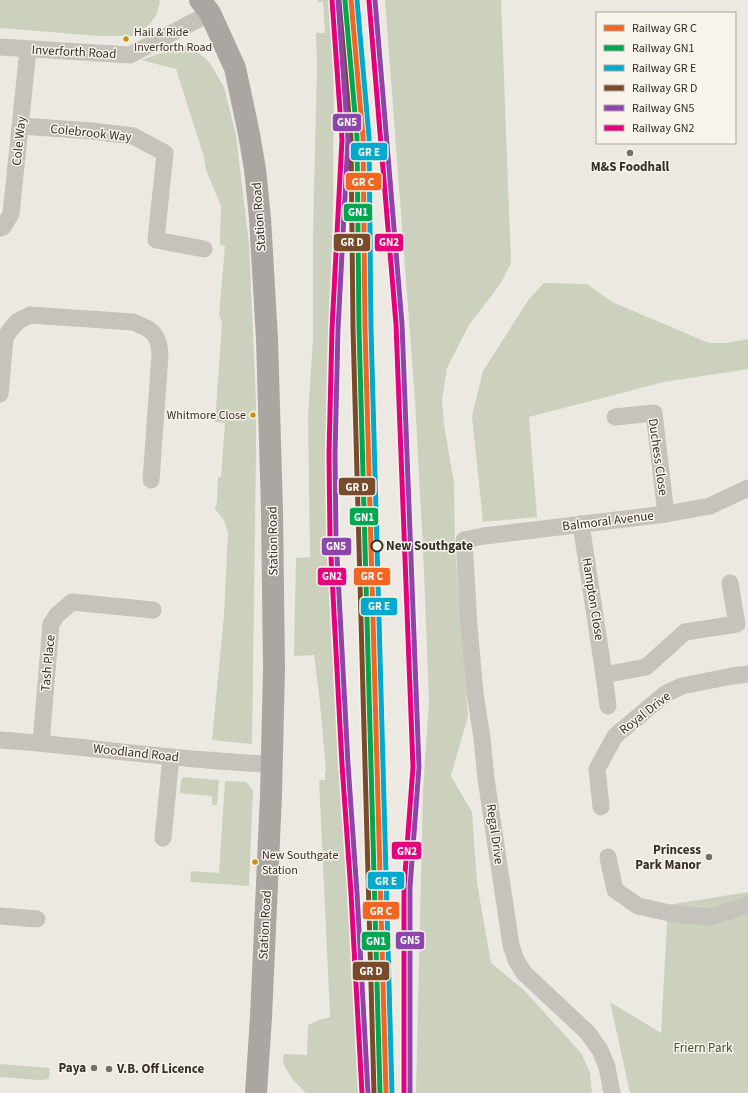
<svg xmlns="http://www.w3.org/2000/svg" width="748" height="1093" viewBox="0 0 748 1093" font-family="'Source Sans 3',sans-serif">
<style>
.green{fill:#ccd1be}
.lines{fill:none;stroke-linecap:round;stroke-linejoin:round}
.street{stroke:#c6c2bc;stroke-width:17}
.primary{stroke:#aba6a1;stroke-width:22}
.rail-1-casing{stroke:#f8f4eb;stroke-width:8}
.rail-2-casing{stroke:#f8f4eb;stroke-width:8}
.rail-3-casing{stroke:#f8f4eb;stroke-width:8}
.rail-4-casing{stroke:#f8f4eb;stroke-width:8}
.rail-5-casing{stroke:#f8f4eb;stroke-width:8}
.rail-6-casing{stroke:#f8f4eb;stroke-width:8}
.rail-1{stroke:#f26522;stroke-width:5}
.rail-2{stroke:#00a651;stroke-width:5}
.rail-3{stroke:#00a9ce;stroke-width:5}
.rail-4{stroke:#7a4b2a;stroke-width:5}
.rail-5{stroke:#8e44ad;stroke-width:5}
.rail-6{stroke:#e5007d;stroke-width:5}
.bus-dot{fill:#d08e08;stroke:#f8f4eb;stroke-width:1.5}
.poi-dot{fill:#76706b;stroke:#f8f4eb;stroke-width:1.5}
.stop-dot{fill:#f8f4eb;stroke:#362f2a;stroke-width:2}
.labels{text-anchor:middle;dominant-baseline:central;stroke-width:3;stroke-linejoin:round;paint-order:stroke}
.bus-label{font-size:12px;fill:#362f2a;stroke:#f8f4eb;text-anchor:start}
.street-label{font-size:13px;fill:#362f2a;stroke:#f8f4eb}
.poi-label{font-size:13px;font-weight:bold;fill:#362f2a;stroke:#f8f4eb;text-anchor:end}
.stop-label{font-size:13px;font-weight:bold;fill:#362f2a;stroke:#f8f4eb;text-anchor:start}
.park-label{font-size:13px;fill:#425230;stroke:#f8f4eb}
.line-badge{stroke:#f8f4eb;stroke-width:1.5}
.badge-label{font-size:11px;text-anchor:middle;font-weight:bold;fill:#fff}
</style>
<rect width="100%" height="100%" fill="#ece9e3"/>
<g class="green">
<polygon points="0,0 159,0 160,2 157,14 149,25 132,36 100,36 0,28"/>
<polygon points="318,0 331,0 334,42 333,209 325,465 339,772 350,880 354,991 360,1093 306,1093 292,1079 283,1063 284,1054 307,1055 308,1025 319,1020 330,1017 330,1015 319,780 325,780 325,771 326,771 320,703 314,655 294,656 296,558 310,557 308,416 313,339 313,233 317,66 316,33 325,33 323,2 318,2"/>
<polygon points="385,0 501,0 511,263 501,283 469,325 447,368 442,400 444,425 454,483 455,547 468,716 451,776 472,812 477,883 491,963 524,990 581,1053 590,1072 592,1093 416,1093 423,791 429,701 423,549 415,400"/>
<polygon points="183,46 192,47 210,63 224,87 236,135 249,244 256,400 256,456 252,744 212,740 224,615 228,533 224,520 215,509 217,501 218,477 221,477 225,423 215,422 222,324 219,314 225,246 220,245 221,206 206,170 204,157 176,69 141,60"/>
<polygon points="544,283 587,284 612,302 709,343 726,343 748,339 748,369 664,382 529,417 537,517 483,522 472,416 483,371 529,299"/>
<polygon points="183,777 219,780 217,805 212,805 212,796 180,793 181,780"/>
<polygon points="225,781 246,782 253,790 249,886 190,882 191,871 219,873"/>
<polygon points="748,892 748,1093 630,1093 610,1002 661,1033 668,905"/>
<polygon points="0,1064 50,1068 49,1079 38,1080 0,1077"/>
</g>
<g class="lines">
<g class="street">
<polyline points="0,47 130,55 210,13"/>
<polyline points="21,126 92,131 133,136 165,153 156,240 204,249"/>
<polyline points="0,228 3,227 11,214 28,50"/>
<path d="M 0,394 L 5,338 L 10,330 L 18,321 L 30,315 L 133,322 C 152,329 159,334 160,355 L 151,480"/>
<polyline points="615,417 654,413 666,514"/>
<polyline points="581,524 604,675 608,706"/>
<polyline points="604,675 646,667 685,632 737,624 730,583"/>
<path d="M 0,740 C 73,745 146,756 220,761 C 237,762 254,764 272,764"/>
<polyline points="41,743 51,624 57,615 72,602 153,610"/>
<polyline points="601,807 597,769 615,736 665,694 682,686 732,676 748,674"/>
<polyline points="163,838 171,757"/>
<polyline points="608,857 609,862 615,890 638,906 674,914 711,917 748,905"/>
<polyline points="0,916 37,919"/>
<polyline points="612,1093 607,1067 600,1050 588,1033 524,973 516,960 511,945 486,779 482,738 475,693 469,626 464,540 484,536 666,514 710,506 748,488"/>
</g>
<polyline class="primary" points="200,0 210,13 235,68 249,134 255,169 260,218 267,339 272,510 274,668 271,795 261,1017 256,1093"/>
<defs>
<polyline id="rail-1" points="351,0 363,137 365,328 386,1093"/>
<polyline id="rail-2" points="345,1 357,137 359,328 380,1093"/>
<polyline id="rail-3" points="357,0 369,137 371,328 392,1093"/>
<polyline id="rail-4" points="339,1 351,138 353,328 374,1093"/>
<g id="rail-5">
<polyline points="338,0 348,139 338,329 335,454 336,538 348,764 357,893 368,1093"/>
<polyline points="375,0 402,324 419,767 410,887 410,1093"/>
</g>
<g id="rail-6">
<polyline points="332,0 342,139 332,329 329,454 330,538 342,764 351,893 362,1093"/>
<polyline points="369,1 396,324 413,767 404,887 404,1093"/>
</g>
</defs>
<use href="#rail-1" class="rail-1-casing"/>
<use href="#rail-2" class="rail-2-casing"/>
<use href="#rail-3" class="rail-3-casing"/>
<use href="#rail-4" class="rail-4-casing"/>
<use href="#rail-5" class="rail-5-casing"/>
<use href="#rail-6" class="rail-6-casing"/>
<use href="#rail-1" class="rail-1"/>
<use href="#rail-2" class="rail-2"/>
<use href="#rail-3" class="rail-3"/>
<use href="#rail-4" class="rail-4"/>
<use href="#rail-5" class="rail-5"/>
<use href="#rail-6" class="rail-6"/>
</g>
<g class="bus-dot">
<circle cx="126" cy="39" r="3.5"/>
<circle cx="253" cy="415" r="3.5"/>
<circle cx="255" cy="862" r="3.5"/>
</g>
<g class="poi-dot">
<circle cx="630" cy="153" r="4"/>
<circle cx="709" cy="857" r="4"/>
<circle cx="94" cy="1068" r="4"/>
<circle cx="109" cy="1069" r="4"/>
</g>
<circle class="stop-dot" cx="377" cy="546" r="5.5"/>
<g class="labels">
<g class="bus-label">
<text x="134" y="32">Hail &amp; Ride<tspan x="134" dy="15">Inverforth Road</tspan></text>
<text x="246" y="415" text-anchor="end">Whitmore Close</text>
<text x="262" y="855">New Southgate<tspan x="262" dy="15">Station</tspan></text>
</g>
<g class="street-label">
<text transform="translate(74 52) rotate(3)">Inverforth Road</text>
<text transform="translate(91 133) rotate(6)">Colebrook Way</text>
<text transform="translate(19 141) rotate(-84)">Cole Way</text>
<text transform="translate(259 217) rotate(-94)">Station Road</text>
<text transform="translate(658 457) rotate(82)">Duchess Close</text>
<text transform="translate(608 521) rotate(-7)">Balmoral Avenue</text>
<text transform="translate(273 541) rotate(-91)">Station Road</text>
<text transform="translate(593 599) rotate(81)">Hampton Close</text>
<text transform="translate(48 663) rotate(-85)">Tash Place</text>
<text transform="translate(645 713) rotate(-38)">Royal Drive</text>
<text transform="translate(136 753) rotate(6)">Woodland Road</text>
<text transform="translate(495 834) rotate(82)">Regal Drive</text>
<text transform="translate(265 925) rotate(-87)">Station Road</text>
</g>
<g class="poi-label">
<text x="630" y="167" text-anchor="middle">M&amp;S Foodhall</text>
<text x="701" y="850">Princess<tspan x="701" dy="15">Park Manor</tspan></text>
<text x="86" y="1068">Paya</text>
<text x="117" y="1069" text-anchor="start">V.B. Off Licence</text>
</g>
<g class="stop-label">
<text x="386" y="546">New Southgate</text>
</g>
<g class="park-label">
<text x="703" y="1048">Friern Park</text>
</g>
</g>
<g class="line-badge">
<rect x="332" y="113" width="30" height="19" rx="4" fill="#8e44ad"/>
<rect x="350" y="142" width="38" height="19" rx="4" fill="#00a9ce"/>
<rect x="345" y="172" width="37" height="19" rx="4" fill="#f26522"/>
<rect x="343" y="203" width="30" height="19" rx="4" fill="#00a651"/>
<rect x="374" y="233" width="30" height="19" rx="4" fill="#e5007d"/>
<rect x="333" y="233" width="38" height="19" rx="4" fill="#7a4b2a"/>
<rect x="338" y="477" width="38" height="19" rx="4" fill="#7a4b2a"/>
<rect x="349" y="507" width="30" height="19" rx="4" fill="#00a651"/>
<rect x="321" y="537" width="31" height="19" rx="4" fill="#8e44ad"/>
<rect x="353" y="567" width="38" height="19" rx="4" fill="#f26522"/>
<rect x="317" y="567" width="30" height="19" rx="4" fill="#e5007d"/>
<rect x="360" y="597" width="38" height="19" rx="4" fill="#00a9ce"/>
<rect x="391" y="841" width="31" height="19" rx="4" fill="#e5007d"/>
<rect x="367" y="871" width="38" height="19" rx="4" fill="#00a9ce"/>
<rect x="362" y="901" width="38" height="19" rx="4" fill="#f26522"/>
<rect x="395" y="931" width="30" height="19" rx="4" fill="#8e44ad"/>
<rect x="361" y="931" width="30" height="20" rx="4" fill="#00a651"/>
<rect x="352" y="961" width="38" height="20" rx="4" fill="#7a4b2a"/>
</g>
<g class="badge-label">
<text x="347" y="126">GN5</text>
<text x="369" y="156">GR E</text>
<text x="363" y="186">GR C</text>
<text x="358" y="216">GN1</text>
<text x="389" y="246">GN2</text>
<text x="352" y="246">GR D</text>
<text x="357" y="491">GR D</text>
<text x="364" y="521">GN1</text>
<text x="336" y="550">GN5</text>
<text x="372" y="580">GR C</text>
<text x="332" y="580">GN2</text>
<text x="379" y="610">GR E</text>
<text x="407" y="855">GN2</text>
<text x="386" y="885">GR E</text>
<text x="381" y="915">GR C</text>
<text x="410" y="944">GN5</text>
<text x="376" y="945">GN1</text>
<text x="371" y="975">GR D</text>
</g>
<rect x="596" y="12" width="140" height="132" fill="#f8f4eb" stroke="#aaa59e"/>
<rect x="604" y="25" width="20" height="6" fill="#f26522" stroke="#aaa59e"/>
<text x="632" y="32" font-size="12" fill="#362f2a">Railway GR C</text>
<rect x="604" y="45" width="20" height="6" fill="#00a651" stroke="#aaa59e"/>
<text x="632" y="52" font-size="12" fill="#362f2a">Railway GN1</text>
<rect x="604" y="65" width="20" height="6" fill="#00a9ce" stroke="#aaa59e"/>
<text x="632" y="72" font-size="12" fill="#362f2a">Railway GR E</text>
<rect x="604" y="85" width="20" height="6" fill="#7a4b2a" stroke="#aaa59e"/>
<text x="632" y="92" font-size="12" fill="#362f2a">Railway GR D</text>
<rect x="604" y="105" width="20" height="6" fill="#8e44ad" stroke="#aaa59e"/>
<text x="632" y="112" font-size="12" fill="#362f2a">Railway GN5</text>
<rect x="604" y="125" width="20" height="6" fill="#e5007d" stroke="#aaa59e"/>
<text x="632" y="132" font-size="12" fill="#362f2a">Railway GN2</text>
</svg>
